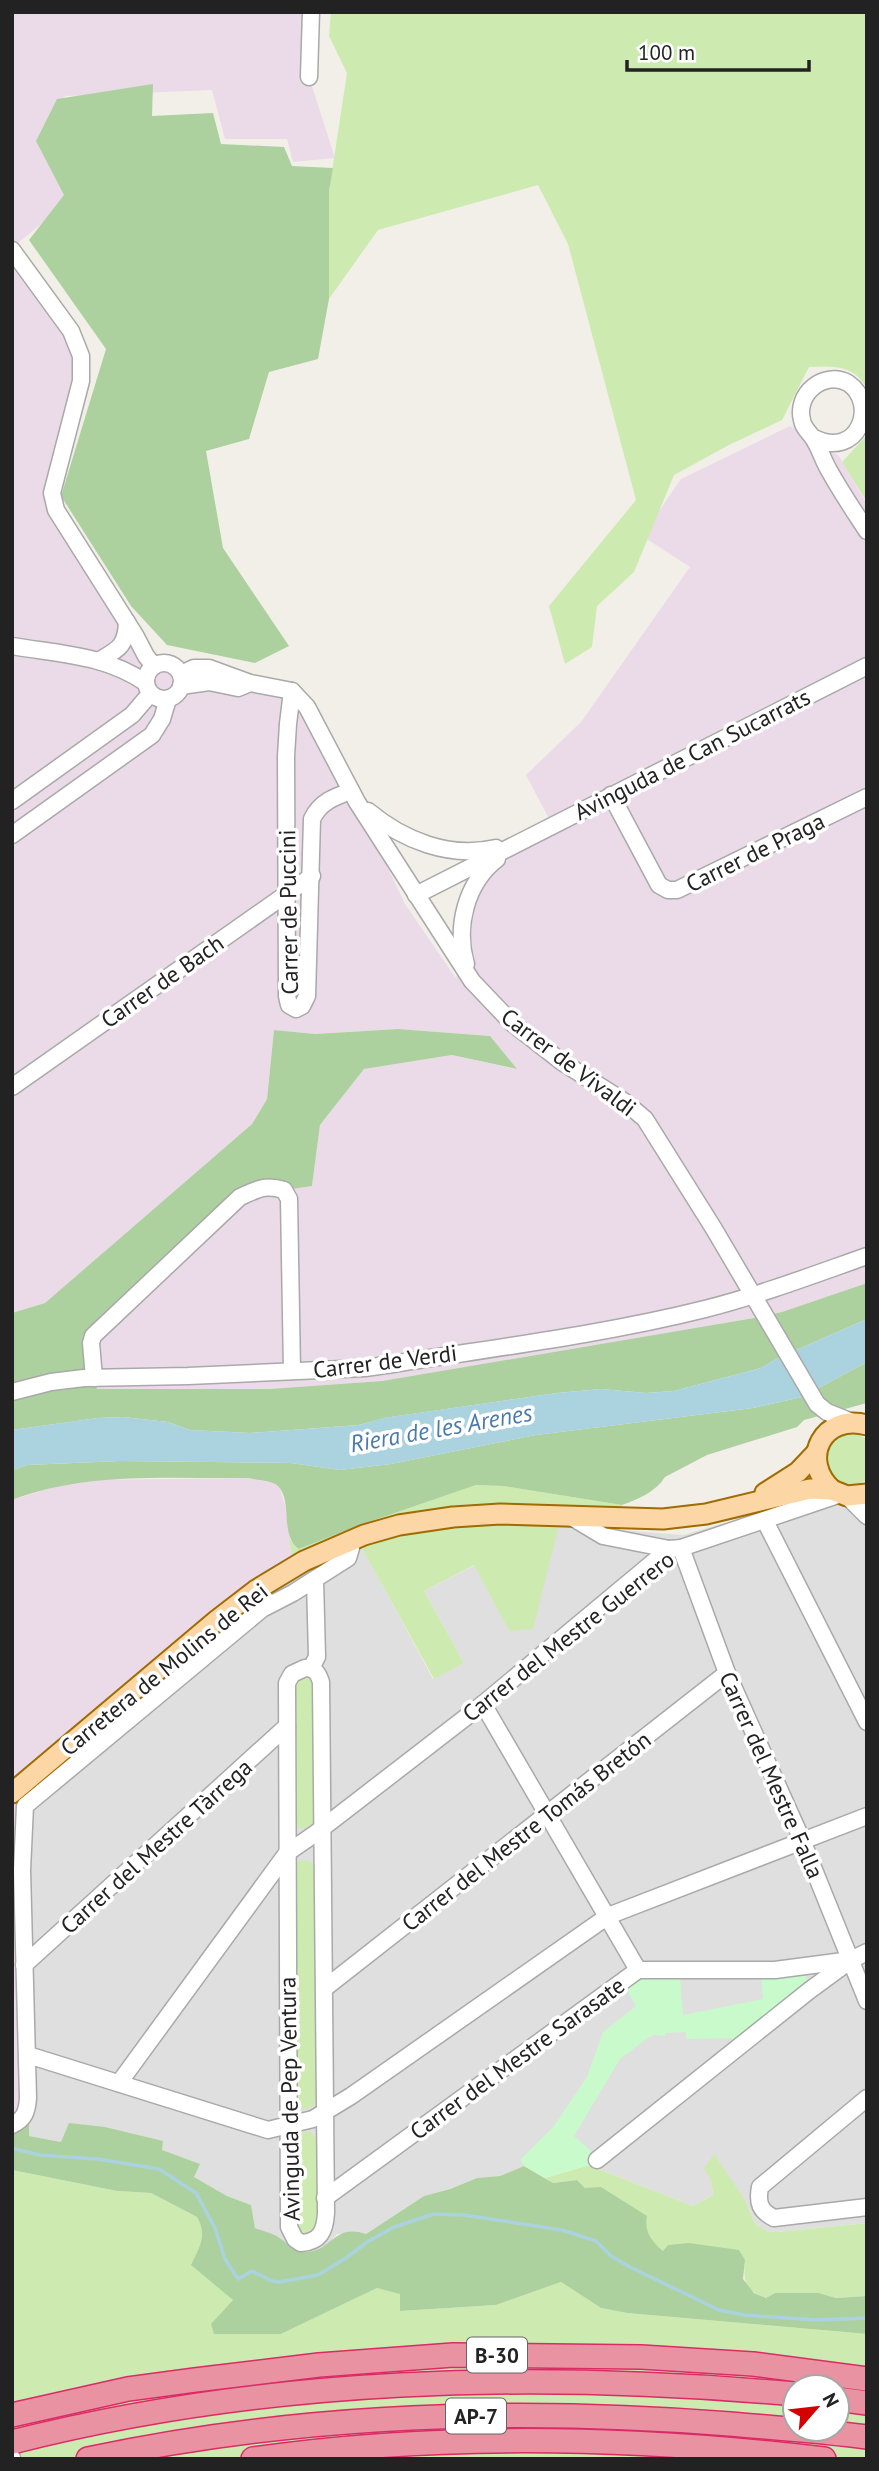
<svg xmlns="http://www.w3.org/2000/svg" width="879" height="2471" viewBox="0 0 879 2471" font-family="'PT Sans',sans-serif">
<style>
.residential{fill:#e0dfdf}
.industrial{fill:#ebdbe8}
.grass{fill:#cdebb0;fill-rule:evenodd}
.forest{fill:#add19e}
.park{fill:#c8facc}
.water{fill:#aad3df}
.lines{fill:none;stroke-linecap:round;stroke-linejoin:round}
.stream{stroke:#aad3df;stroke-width:3.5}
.minor-casing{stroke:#a9a9a9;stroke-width:19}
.major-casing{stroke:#a06b00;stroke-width:23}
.highway-casing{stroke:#dc2a67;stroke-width:26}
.minor{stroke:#fff;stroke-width:16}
.major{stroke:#fcd6a4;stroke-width:19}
.highway{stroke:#e892a2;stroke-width:23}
.labels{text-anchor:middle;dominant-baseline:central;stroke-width:7;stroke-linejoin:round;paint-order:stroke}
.shield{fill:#fff;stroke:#646464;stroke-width:2}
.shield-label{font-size:21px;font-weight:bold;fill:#222}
.street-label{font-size:23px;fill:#222;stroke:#fff}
.water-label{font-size:24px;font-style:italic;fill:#4a7aab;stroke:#fff}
</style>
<rect width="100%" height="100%" fill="#f2efe9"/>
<polygon class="residential" points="820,1496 867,1496 867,2223 777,2232 767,2231 755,2224 745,2200 711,2180 713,2195 693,2206 593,2167 524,2166 500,2176 477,2178 449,2189 424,2196 366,2234 337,2234 330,2243 312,2252 299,2251 288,2248 281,2239 255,2228 251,2205 227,2196 194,2177 161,2150 163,2141 62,2142 28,2136 29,2121 19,2125 17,1873 21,1806 248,1609 318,1565 362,1547 433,1679 464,1663 424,1591 475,1565 509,1631 559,1525 683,1535"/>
<g class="industrial">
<polygon points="12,12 311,12 309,77 335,158 293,162 287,139 225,139 212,90 65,96 40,140 78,194 13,247 81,356 52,493 156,669 292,691 357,802 405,904 455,977 475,968 468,927 476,894 487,877 515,854 557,834 526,775 581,722 690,567 642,536 681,479 790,426 839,456 867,504 867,1283 782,1312 754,1318 382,1381 269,1389 97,1389 91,1343 256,1189 312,1186 320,1125 364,1069 452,1055 515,1069 490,1036 398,1029 315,1034 274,1030 267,1099 252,1124 45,1303 12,1313"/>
<polygon points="248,1478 274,1483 280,1489 285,1505 296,1578 248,1609 21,1807 17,1873 19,2125 12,2129 12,1500 60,1485 90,1480"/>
</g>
<g class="grass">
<path d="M 331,12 L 867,12 L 867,389 C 855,365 833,366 809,367 L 782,420 L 729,445 L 674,475 L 634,572 L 597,606 L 592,647 L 565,664 L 549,606 L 636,500 L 568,244 L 538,185 L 378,230 L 329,299 L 329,191 L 347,73 L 329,36 Z"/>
<polygon points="867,435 867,502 842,462"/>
<path d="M 848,1434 L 857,1434 L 867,1439 L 867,1480 C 830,1502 807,1445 848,1434 Z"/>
<polygon points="476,1485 503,1486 622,1505 620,1530 559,1525 533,1629 509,1631 474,1565 424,1591 464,1663 434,1679 362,1548 318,1565 296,1578 289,1539 299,1549 357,1526"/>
<polygon points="303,1674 313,1678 316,1817 314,1823 304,1829 295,1826 293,1679"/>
<path d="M 301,1860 L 311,1862 L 315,1868 L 317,2091 L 314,2105 C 307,2110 300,2111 294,2104 L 294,1865 Z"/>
<polygon points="310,2131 317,2140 318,2146 319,2226 314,2233 302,2236 296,2228 294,2140 299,2133"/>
<path d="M 714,2154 L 745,2200 L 755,2224 L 767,2231 L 777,2232 L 867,2223 L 867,2296 L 836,2298 L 819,2293 L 775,2293 L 766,2298 C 745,2290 743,2282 745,2260 L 663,2251 L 652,2241 L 645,2227 L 585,2188 L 577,2180 L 553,2183 L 545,2178 L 586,2166 L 593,2167 L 693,2206 L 713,2195 L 711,2180 L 704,2169 Z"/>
<path d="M 12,2170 L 117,2191 L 151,2193 L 197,2217 C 204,2228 206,2239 198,2250 L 233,2300 L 212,2324 L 281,2334 L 377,2288 L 400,2293 L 400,2311 L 496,2305 L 561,2282 L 601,2308 L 627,2313 L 867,2334 L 867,2459 L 12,2459 ZM 795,2387 L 837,2387 L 837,2429 L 795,2429 Z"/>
</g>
<g class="forest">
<polygon points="153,84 152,116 213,113 221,144 284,147 292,166 333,168 329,191 329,299 318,359 269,372 249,439 206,451 223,548 289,646 255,663 167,645 131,606 61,496 106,349 29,240 64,195 36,141 57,99"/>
<polygon points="398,1029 490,1036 517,1069 452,1055 364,1069 320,1125 312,1186 284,1190 256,1189 93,1336 94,1378 97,1389 269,1389 382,1381 754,1318 782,1312 867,1283 867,1319 778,1358 761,1368 674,1391 646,1393 601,1389 557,1393 384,1418 359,1425 250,1433 190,1430 168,1422 123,1417 98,1418 12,1430 12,1313 45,1303 252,1124 267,1099 274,1030 315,1034"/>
<path d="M 867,1362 L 867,1403 L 804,1420 L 797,1427 L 707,1455 L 665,1477 C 656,1492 638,1499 622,1505 L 503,1486 L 476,1485 L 357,1526 L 299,1549 C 278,1535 295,1497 275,1484 C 268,1480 256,1480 248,1478 C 169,1479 87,1471 12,1500 L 12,1470 L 28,1465 L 119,1461 L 291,1463 L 340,1470 L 391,1464 L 536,1435 L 753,1408 L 802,1397 Z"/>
<path d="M 29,2120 L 29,2136 L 61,2142 L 69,2123 L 105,2127 L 163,2141 L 162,2150 L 200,2164 L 194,2177 L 227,2196 L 251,2205 L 255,2228 C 263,2231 275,2234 281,2239 C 289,2244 289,2249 300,2251 C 331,2257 331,2222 366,2234 L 424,2196 L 450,2189 L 477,2178 L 500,2176 L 524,2166 L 553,2183 L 577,2180 L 585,2188 L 601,2187 L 647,2216 C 644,2232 651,2240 663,2251 L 668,2245 L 689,2243 L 739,2250 L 745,2260 L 743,2279 L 754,2293 L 766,2298 L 775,2293 L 819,2293 L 836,2298 L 867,2296 L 867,2334 L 627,2313 L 601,2308 L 561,2282 L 496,2305 L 400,2311 L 400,2294 L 377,2288 L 281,2334 L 214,2334 L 211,2324 L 233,2300 L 191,2265 C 199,2247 208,2236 197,2217 L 151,2193 L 117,2191 L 12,2170 L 12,2129 Z"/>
</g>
<polygon class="park" points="761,1976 806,1976 808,1986 734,2041 731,2038 686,2039 686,2032 666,2033 665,2036 655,2035 649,2037 620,2059 574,2136 592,2152 597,2160 593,2167 586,2166 545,2178 524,2166 520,2160 554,2126 587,2077 603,2032 636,2006 626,1988 641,1979 680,1978 683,2015 763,1999"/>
<polygon class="water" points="867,1319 867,1362 802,1397 753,1408 536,1435 391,1464 340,1470 291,1463 119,1461 28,1465 12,1470 12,1430 98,1418 123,1417 168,1422 190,1430 250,1433 359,1425 383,1418 557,1393 601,1389 646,1393 674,1391 761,1368 778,1358"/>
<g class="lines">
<polyline class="stream" points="12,2148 39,2155 98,2159 159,2169 196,2193 215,2228 225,2259 238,2279 252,2271 272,2281 279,2282 318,2275 346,2258 367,2242 394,2227 434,2214 464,2215 562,2230 596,2241 611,2256 630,2267 719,2310 744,2315 816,2320 867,2318"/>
<defs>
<g id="minor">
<polyline points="309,77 311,12"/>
<polyline points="12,250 71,331 81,356 81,381 52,493 56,510 135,635 146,656 154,666"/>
<path d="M 814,438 C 858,460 879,404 848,383 C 824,370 795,394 802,420 C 803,428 809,432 813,438 C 820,448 823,461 830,472 C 841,492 854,511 867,531"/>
<path d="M 12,646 C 59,654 106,655 146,683"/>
<path d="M 100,660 C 119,649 126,646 127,622"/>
<circle cx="164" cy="681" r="18"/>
<polyline points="181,674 194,668 209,668 250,683 292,691 307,707 357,802 472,981 512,1023 562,1062 625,1102 645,1119 714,1229 817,1404 827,1412 852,1422"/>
<polyline points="181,686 209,682 238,688 250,683"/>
<path d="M 292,691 L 288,724 L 286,756 L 287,996 L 289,1005 L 296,1009 L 302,1006 L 307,996 L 312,819 C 320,802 334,797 351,791"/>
<polyline points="611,795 659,885 668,890 677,890 867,797"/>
<polyline points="12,801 132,715 150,694"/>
<path d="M 368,811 C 403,840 449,859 496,848"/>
<polyline points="12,835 152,735 162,719 168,699"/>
<polyline points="416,895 867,666"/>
<path d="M 466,964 C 455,927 466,883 497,859"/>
<polyline points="12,1087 312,876"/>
<path d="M 94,1378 L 91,1343 L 93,1336 L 240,1197 C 258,1189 265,1184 284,1190 L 289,1199 L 292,1371"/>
<path d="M 12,1392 L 51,1382 L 84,1378 L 188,1376 L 365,1368 L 386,1365 C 492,1348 601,1335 705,1309 C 760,1295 813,1275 867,1256"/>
<polyline points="847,1496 867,1516"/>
<polyline points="568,1515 603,1536 669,1549"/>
<polyline points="765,1521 867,1722"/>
<polyline points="681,1548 727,1673 802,1840 867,2001"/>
<path d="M 305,1668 C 315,1668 318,1673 321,1682 L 326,2213 C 325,2231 320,2242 301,2243 L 295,2239 L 289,2227 L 287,1683 L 292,1674 Z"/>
<polyline points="311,1668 317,1657 315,1580"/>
<polyline points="483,1704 638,1970"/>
<polyline points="24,1965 287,1726"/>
<polyline points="325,1988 727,1673"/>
<polyline points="28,2055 268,2130 313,2119 351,2096 608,1916 867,1816"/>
<polyline points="119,2083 287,1853 316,1833 483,1704 669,1549 681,1548 841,1494"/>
<path d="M 867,2098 L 760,2187 C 757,2203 760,2211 774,2218 L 867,2207"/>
<path d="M 12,2125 C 25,2119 27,2111 28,2098 L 22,1870 L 25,1806 L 262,1609 L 293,1593 L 348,1558 L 351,1548 L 349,1540"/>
<polyline points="597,2160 810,1990 851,1960 867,1952"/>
<polyline points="325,2198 638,1970 775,1970 851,1960"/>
<polyline points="12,2458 12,2459"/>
</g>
<g id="major">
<path d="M 832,1490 C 799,1459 823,1413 867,1425"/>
<polyline points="765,1493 798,1472 816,1453"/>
<polyline points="12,1793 217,1620 256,1590 304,1561 364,1535 399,1525 453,1517 500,1514 663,1519 706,1514 810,1489 832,1490 847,1496 867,1494"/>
</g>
<g id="highway">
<polyline points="837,2399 867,2403"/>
<polyline points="12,2415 128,2389 195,2380 319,2365 453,2355 641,2357 753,2364 867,2379"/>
<path d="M 12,2442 C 268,2377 533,2371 795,2394"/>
<path d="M 88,2459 C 298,2414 517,2407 730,2424 C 776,2428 821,2431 867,2437"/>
<path d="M 253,2459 C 441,2432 636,2437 824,2459"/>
</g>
</defs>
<use href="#minor" class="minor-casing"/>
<use href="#major" class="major-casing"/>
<use href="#highway" class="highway-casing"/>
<use href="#minor" class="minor"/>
<use href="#major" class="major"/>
<use href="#highway" class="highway"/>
</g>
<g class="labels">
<g class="shield">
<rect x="467" y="2337.5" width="60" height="35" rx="5"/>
<rect x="446" y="2398.5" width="60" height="35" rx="5"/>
</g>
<g class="shield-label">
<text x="497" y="2355">B-30</text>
<text x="476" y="2416">AP-7</text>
</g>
<g class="street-label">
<text transform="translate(692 754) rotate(-27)">Avinguda de Can Sucarrats</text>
<text transform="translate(755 852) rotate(-26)">Carrer de Praga</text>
<text transform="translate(288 912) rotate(-91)">Carrer de Puccini</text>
<text transform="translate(162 981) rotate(-35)">Carrer de Bach</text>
<text transform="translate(569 1062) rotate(37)">Carrer de Vivaldi</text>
<text transform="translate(385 1361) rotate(-7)">Carrer de Verdi</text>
<text transform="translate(568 1636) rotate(-38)">Carrer del Mestre Guerrero</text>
<text transform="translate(164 1669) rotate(-39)">Carretera de Molins de Rei</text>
<text transform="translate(772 1775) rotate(66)">Carrer del Mestre Falla</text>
<text transform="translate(526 1831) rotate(-38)">Carrer del Mestre Tomás Bretón</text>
<text transform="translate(156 1846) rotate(-42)">Carrer del Mestre Tàrrega</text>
<text transform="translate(517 2058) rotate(-36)">Carrer del Mestre Sarasate</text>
<text transform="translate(289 2099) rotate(-91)">Avinguda de Pep Ventura</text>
</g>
<g class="water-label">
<text transform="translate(441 1428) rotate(-10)">Riera de les Arenes</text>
</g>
</g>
<rect width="879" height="2471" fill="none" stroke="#222222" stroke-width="28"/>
<g transform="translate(816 2408) rotate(62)"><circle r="33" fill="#ffffff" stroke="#a7a7a7" stroke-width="2"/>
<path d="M0-5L12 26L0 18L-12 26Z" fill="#d40000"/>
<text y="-10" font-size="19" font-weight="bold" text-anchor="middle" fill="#222222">N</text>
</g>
<path d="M627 60v10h182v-10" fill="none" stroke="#222222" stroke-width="3.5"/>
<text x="638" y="60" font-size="21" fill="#222222" stroke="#ffffff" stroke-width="5" paint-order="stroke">100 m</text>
</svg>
